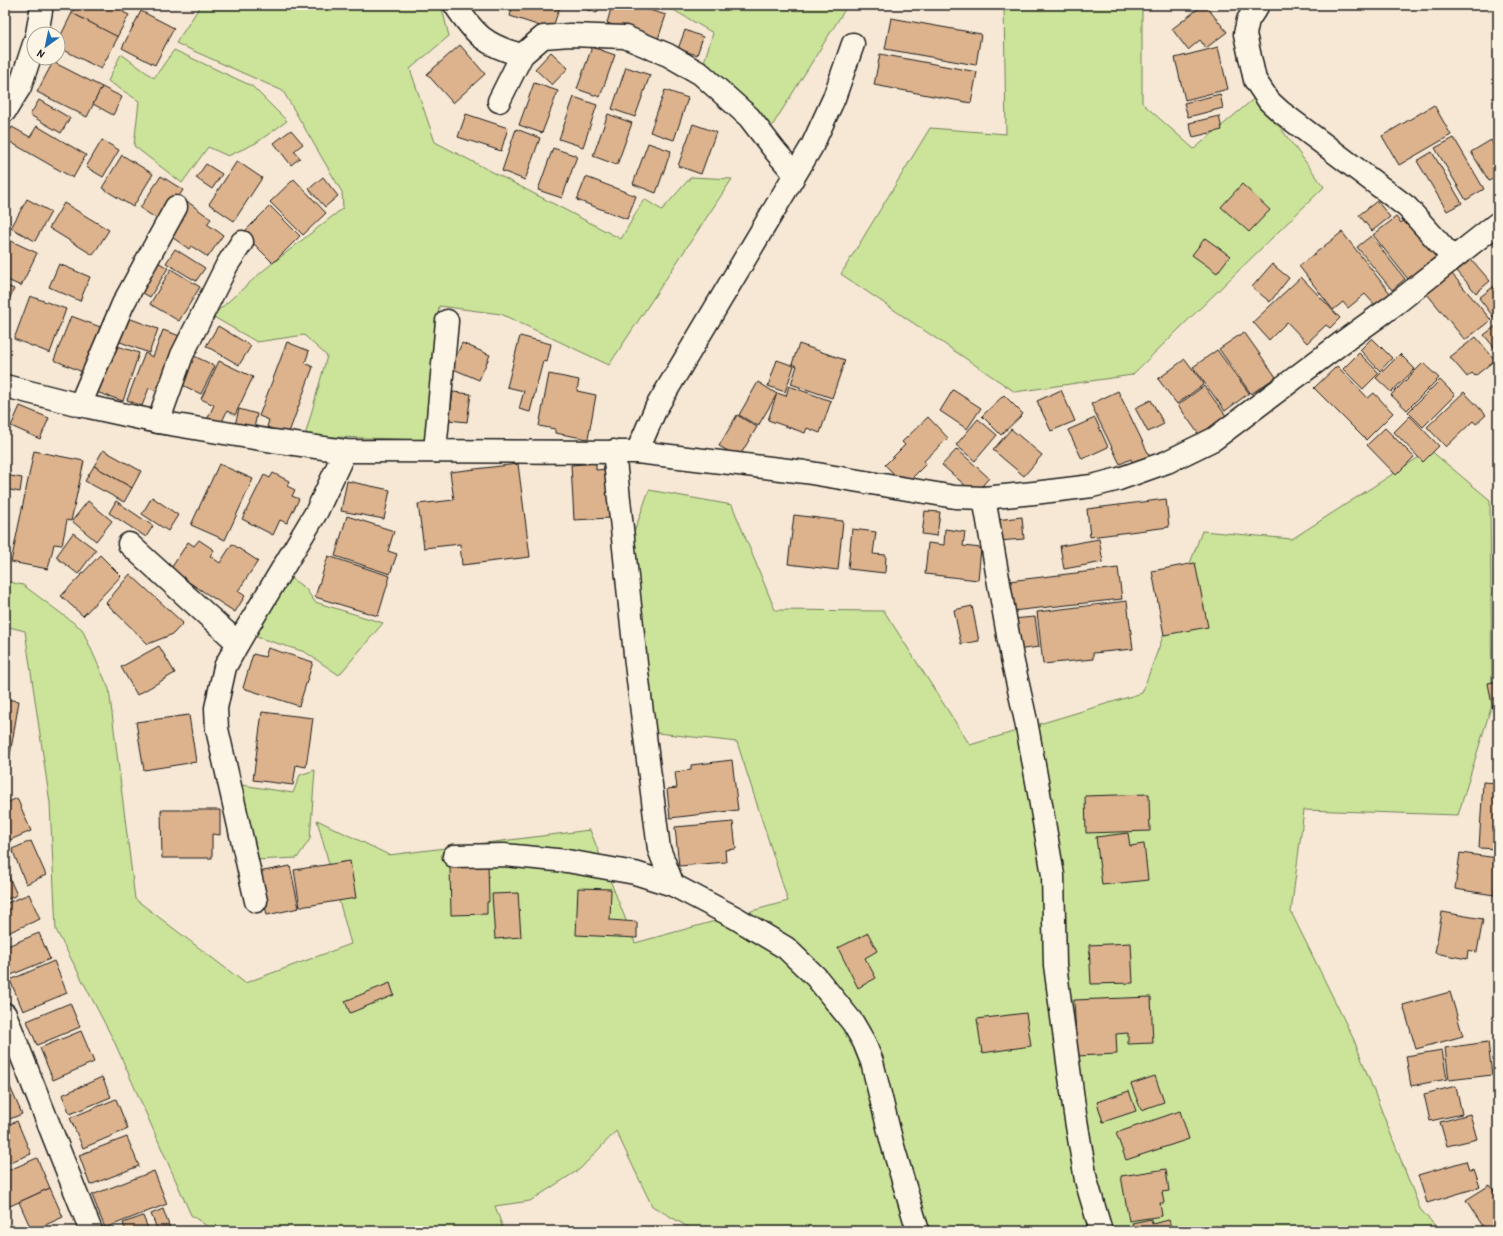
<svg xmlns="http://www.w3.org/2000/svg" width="1503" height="1236" viewBox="0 0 1503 1236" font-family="'Patrick Hand',sans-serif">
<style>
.green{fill:#cbe49a;stroke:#74805b}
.building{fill:#ddb38e;stroke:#1c1c1c}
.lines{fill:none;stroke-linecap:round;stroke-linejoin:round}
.minor-casing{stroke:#1c1c1c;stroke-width:25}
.minor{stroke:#fcf5e5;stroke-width:22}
</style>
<rect width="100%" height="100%" fill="#f6e8d4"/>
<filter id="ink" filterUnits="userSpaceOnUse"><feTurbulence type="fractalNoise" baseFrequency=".025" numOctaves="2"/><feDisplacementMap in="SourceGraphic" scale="8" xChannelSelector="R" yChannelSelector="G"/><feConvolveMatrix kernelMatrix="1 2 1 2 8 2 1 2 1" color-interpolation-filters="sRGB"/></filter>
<g filter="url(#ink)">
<g class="green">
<polygon points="201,5 441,5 449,36 410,69 435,142 621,239 644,199 662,210 691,177 732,179 609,365 501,314 439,306 426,440 305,436 327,356 304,335 257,342 212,316 264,270 343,208 342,192 283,91 176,43"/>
<polygon points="665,5 845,5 847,6 769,131 704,62 713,33"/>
<polygon points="1004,5 1142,5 1142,103 1194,149 1257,96 1324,187 1132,375 1015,392 841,274 930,128 1006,134"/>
<polygon points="174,50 252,86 287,121 256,143 228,156 208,147 182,183 134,146 139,101 108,81 121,54 154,78"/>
<polygon points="1430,450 1490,500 1492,704 1458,815 1304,810 1291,912 1354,1040 1420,1209 1440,1231 695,1231 652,1206 616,1131 580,1169 530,1201 495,1206 504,1231 214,1231 191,1215 114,1041 56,930 50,803 25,631 5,626 5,581 23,585 82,629 109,689 135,899 245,983 351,944 317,820 389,855 590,830 635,943 788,901 737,742 649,732 625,558 649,490 732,505 775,610 884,611 970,745 1142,693 1202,531 1292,539"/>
<polygon points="286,575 305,588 315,602 383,623 339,675 305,652 250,635"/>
<polygon points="315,770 310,839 297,858 255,860 242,785 293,793 300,775"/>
</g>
<g class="building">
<polygon points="76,5 127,5 123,12 129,15 117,37 72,13"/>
<polygon points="513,5 555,5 560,6 552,30 510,16"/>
<polygon points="572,5 599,5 597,13"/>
<polygon points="612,5 633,5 666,15 658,39 607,23"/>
<polygon points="1203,5 1205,5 1227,32 1206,48 1200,40 1188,50 1172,29"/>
<polygon points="141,11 174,28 155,65 122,48"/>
<polygon points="72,13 118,37 101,69 58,47 58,41"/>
<polygon points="891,18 981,34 976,65 885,49"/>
<polygon points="685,30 703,37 697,55 678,49"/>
<polygon points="460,45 485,74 453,103 427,74"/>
<polygon points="592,47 615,55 600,97 577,89"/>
<polygon points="1218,47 1228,89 1185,100 1175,58"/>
<polygon points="551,52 568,68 552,85 535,69"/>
<polygon points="880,54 977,72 971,103 874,85"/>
<polygon points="53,62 102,87 87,117 37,92"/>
<polygon points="626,67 650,75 635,117 612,109"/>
<polygon points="534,83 558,91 542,133 519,125"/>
<polygon points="102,87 122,97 113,115 93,104"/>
<polygon points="665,90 688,98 674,140 650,132"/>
<polygon points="1220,94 1223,108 1188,117 1184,103"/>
<polygon points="574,97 597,105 583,147 559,139"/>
<polygon points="39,100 70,118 61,133 30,115"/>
<polygon points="1434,105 1451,135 1399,165 1382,136"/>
<polygon points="466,114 508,128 501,151 458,137"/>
<polygon points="608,114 632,123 617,165 593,156"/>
<polygon points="1219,116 1222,130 1193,137 1189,123"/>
<polygon points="693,124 716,132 701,174 678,166"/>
<polygon points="37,126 86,155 73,178 5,139 12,127 30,137"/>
<polygon points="516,129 540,138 525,180 502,171"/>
<polygon points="291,130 303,144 294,151 300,158 291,165 274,143"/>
<polygon points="1454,138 1484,189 1466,200 1435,148"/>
<polygon points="102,140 119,150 103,177 86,167"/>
<polygon points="1491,140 1498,152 1498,175 1489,181 1471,152"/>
<polygon points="648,143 671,151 656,193 633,184"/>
<polygon points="553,148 577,156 562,198 538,190"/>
<polygon points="1432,152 1462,203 1447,211 1417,161"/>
<polygon points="122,155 153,174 133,207 102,188"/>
<polygon points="237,161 262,178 234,221 209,204"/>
<polygon points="206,164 222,174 212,189 196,178"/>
<polygon points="161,176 183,190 162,222 140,208"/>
<polygon points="323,177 338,196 325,207 309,189"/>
<polygon points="586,177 636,196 627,219 577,200"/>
<polygon points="294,179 326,213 303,235 270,202"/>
<polygon points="1242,184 1270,210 1249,232 1221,207"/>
<polygon points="27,199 51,212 35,241 11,228"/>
<polygon points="1377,201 1390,217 1372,231 1359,215"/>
<polygon points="188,202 211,219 207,224 223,235 208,257 191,246 189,249 166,233"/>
<polygon points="64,203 109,230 93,255 49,228"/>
<polygon points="270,206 300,236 273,263 243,233"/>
<polygon points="1396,217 1401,223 1407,217 1438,255 1408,279 1373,235"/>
<polygon points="1342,232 1390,293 1375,305 1365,294 1348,308 1343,302 1333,310 1299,266"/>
<polygon points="1371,236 1405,279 1392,290 1357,247"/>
<polygon points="1205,238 1230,256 1217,273 1192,255"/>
<polygon points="9,240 37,253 21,286 5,279 5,250"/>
<polygon points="175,249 205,268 196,281 166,263"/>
<polygon points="1471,259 1490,281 1476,293 1457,271"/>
<polygon points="154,260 168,268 150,297 136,289"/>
<polygon points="59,264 90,277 80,301 49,287"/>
<polygon points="1272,264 1289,278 1270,302 1252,287"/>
<polygon points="171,269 200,287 179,321 150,304"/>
<polygon points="1452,274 1491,320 1465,340 1427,294"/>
<polygon points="1301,277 1340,318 1330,328 1326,325 1307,343 1287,322 1269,340 1253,322"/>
<polygon points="1498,283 1498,317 1495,319 1479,298"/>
<polygon points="5,285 14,289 5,308"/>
<polygon points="30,296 66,309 50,353 14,339"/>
<polygon points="71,316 103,328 85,373 54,360"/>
<polygon points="123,316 158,329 149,353 115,340"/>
<polygon points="218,326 251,346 239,365 206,346"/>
<polygon points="1496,326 1498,328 1498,352 1484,335"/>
<polygon points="163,330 180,336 159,392 149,388 142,406 127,400 145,353 153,357"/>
<polygon points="1244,332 1276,377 1251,394 1219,349"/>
<polygon points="520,336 551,344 547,362 543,361 530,412 519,409 524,391 507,387"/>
<polygon points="1476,337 1495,360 1475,376 1472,373 1467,377 1450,357"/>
<polygon points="1372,338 1392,358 1380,371 1360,350"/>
<polygon points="287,342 309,351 305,363 313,367 288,435 267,427 269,420 259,416"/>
<polygon points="108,343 139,353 123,401 93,391"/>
<polygon points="462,343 490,355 479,380 451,368"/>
<polygon points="799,344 845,360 832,398 791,384 797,366 792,364"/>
<polygon points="1217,350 1249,393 1225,411 1193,367"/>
<polygon points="1359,353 1379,373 1363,389 1343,369"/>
<polygon points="1400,354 1415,369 1391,392 1376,378"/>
<polygon points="194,356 215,366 201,394 180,384"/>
<polygon points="1185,359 1204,384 1177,404 1158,379"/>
<polygon points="777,360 794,366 785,392 768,386"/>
<polygon points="219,361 253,377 235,415 227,411 220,426 207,420 214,405 201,399"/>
<polygon points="1423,363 1439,378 1407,410 1391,395"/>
<polygon points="1337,366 1368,398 1374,393 1393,413 1366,440 1314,388"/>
<polygon points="549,374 579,380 577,391 596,395 588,439 555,433 555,429 539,426"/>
<polygon points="1440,380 1455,395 1423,427 1408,412"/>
<polygon points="758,382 777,394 758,426 739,415"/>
<polygon points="789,386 831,401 820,433 807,428 805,433 768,420 777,393 786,396"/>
<polygon points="1204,386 1227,417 1200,436 1178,405"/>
<polygon points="953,390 981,408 967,429 940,411"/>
<polygon points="1061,390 1075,421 1051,431 1037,401"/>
<polygon points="1118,391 1150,457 1134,465 1131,459 1120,464 1091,404"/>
<polygon points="453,392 471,394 467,422 449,420"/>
<polygon points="1464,392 1486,415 1476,424 1473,421 1446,447 1427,427"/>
<polygon points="1004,395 1023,414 1001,435 982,416"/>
<polygon points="1151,400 1164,424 1148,432 1135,408"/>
<polygon points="20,406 49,418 40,439 11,426"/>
<polygon points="5,409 11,411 5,427"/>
<polygon points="239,409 257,414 253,433 234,429"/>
<polygon points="737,415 757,427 739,457 719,446"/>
<polygon points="1410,416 1439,446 1423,462 1394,432"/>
<polygon points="928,417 948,438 924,461 926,464 905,485 885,465 905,445 902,442"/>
<polygon points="1095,418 1108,447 1082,459 1068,430"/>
<polygon points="978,419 997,435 975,461 956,445"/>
<polygon points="1385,428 1414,457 1396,475 1367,445"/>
<polygon points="1011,429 1042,455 1024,476 993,450"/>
<polygon points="957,449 989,478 975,494 942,465"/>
<polygon points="103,450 141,471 132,488 94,466"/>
<polygon points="34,451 84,461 71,521 67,520 62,545 54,544 48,569 11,562"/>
<polygon points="596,463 596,470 607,469 610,518 574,520 571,465"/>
<polygon points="219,464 253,479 225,540 191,525"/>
<polygon points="518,464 530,557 462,565 460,544 424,548 418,504 454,500 450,472"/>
<polygon points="94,466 132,488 124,502 85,481"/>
<polygon points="273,473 289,481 287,486 295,490 292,496 299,499 287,523 280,520 273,535 242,519 264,475 270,478"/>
<polygon points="5,475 22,478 20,492 5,489"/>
<polygon points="347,481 390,490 384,519 341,511"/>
<polygon points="152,497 178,515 168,531 142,514"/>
<polygon points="1166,499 1169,527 1090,537 1087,509"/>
<polygon points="88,501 112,521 96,541 72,521"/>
<polygon points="116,501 153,526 146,537 109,513"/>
<polygon points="925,511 940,512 937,536 922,534"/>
<polygon points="794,515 843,521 838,570 788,564"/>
<polygon points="347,516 394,531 388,551 397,554 390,574 335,556"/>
<polygon points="1022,517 1024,539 998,541 996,520"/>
<polygon points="852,529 876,532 873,554 886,555 885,573 848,569"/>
<polygon points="945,529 965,532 963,546 981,548 978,580 925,574 928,543 944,545"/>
<polygon points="73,533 96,550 78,574 56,557"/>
<polygon points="1099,539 1103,562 1064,569 1060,546"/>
<polygon points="199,540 214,550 210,556 220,563 232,544 258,561 238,591 245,596 235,612 170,570 188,542 194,546"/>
<polygon points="100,555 121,576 83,616 61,596"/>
<polygon points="328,556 390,576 378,616 315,597"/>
<polygon points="1195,563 1208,627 1164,635 1152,571"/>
<polygon points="1118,568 1122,599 1012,611 1009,581"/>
<polygon points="130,574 183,623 173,634 148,644 106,603"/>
<polygon points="1127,601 1133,649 1093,653 1093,659 1043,664 1037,612"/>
<polygon points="972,606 979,641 961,644 954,610"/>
<polygon points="1035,617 1039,647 1016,650 1012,619"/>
<polygon points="159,646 175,673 137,695 121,667"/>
<polygon points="268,648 313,662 299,706 243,688 253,654 265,657"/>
<polygon points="1498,681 1498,709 1493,710 1488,683"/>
<polygon points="5,699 19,701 9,761 5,761"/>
<polygon points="262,712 313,718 306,767 296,765 293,785 253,780"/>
<polygon points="189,715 196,762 144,770 136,722"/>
<polygon points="732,760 738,810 670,818 667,789 677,788 675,772 691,770 691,765"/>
<polygon points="1483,782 1498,783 1498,849 1479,848"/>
<polygon points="1149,794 1150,831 1086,833 1085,796"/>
<polygon points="17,798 31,831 10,840 5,827 5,804"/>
<polygon points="161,810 220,810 220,835 212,834 212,858 162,858"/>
<polygon points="733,822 736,849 725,850 726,862 679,866 675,827"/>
<polygon points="1128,833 1130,846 1144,844 1148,880 1102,885 1096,837"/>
<polygon points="31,841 46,875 26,884 12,849"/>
<polygon points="1460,853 1498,858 1498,869 1494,895 1455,889"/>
<polygon points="350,861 356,898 300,907 294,870"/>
<polygon points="488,864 489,902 487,902 487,914 451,915 450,865"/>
<polygon points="290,866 299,908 267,915 258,872"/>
<polygon points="5,868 17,895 5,900"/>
<polygon points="578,888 611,889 610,920 637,922 637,938 576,935"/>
<polygon points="518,893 521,937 495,939 492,894"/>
<polygon points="29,894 40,919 5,934 5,904"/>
<polygon points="1442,912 1483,919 1477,952 1468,950 1467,959 1435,953"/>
<polygon points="39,933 50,959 11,975 5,962 5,947"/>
<polygon points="868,933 877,951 865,958 876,978 858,988 838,948"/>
<polygon points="1131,943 1133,983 1091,984 1089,945"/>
<polygon points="54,961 67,993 23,1011 10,980"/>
<polygon points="390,983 394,995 350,1013 345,1001"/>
<polygon points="1450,992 1463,1036 1416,1049 1403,1005"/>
<polygon points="1151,997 1153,1043 1128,1044 1128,1033 1116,1034 1117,1054 1077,1056 1074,1000"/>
<polygon points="70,1003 80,1027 37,1045 27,1021"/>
<polygon points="1026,1013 1031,1046 982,1053 977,1019"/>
<polygon points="81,1031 94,1062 53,1080 40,1048"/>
<polygon points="1488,1042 1492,1075 1449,1080 1445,1048"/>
<polygon points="1442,1050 1447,1079 1411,1086 1406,1056"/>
<polygon points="1155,1076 1164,1102 1141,1110 1131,1084"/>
<polygon points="102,1077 111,1097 70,1114 62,1095"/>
<polygon points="7,1080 22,1114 5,1121 5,1081"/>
<polygon points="1456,1086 1462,1114 1430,1121 1424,1094"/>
<polygon points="1129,1091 1136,1111 1103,1122 1097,1102"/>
<polygon points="116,1099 128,1129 83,1148 70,1118"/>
<polygon points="1180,1111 1189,1139 1126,1160 1116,1133"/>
<polygon points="1470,1114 1477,1139 1447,1146 1440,1122"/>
<polygon points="17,1121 31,1154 5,1164 5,1126"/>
<polygon points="127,1137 139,1166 90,1185 79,1155"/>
<polygon points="37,1158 50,1188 10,1206 5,1194 5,1172"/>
<polygon points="1466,1161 1469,1170 1474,1169 1480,1187 1427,1203 1418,1175"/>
<polygon points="1166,1169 1169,1191 1162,1192 1164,1203 1160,1203 1162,1216 1129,1221 1121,1176"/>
<polygon points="154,1171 167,1204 105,1228 92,1195"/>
<polygon points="1490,1185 1498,1198 1498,1231 1486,1231 1466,1200"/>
<polygon points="50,1188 63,1217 32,1231 19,1202"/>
<polygon points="163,1209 171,1231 158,1231 151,1214"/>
<polygon points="143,1216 149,1231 126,1231 123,1223"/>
<polygon points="1151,1219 1152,1224 1169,1220 1172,1231 1134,1231 1132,1223"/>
</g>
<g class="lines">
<defs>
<g id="minor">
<path d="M 455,5 C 475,35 486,46 522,55"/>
<polyline points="1258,5 1248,20 1245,34 1255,80 1269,101 1281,112 1407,207 1453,258"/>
<polyline points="37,34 42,5"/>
<polyline points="499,101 522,55 543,37 570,35 625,37 668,55 701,74 749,117 776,152 795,174"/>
<polyline points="5,111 20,87 34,44"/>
<polyline points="5,386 80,405 158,422 273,441 345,451 637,452 805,472 955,497 984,498 1034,493 1092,486 1119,479 1167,462 1214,439 1340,344 1394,305 1498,223"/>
<polyline points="80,405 123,304 176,207"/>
<polyline points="158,422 182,355 227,265 242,242"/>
<polyline points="435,451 447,321"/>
<polyline points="614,451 636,664 659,849 673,885 736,918 786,948 816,977 853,1023 864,1042 872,1062 892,1143 918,1231"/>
<polyline points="637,452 656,408 812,146 834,98 853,44"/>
<polyline points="984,498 1012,658 1026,721 1038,787 1053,875 1055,965 1075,1114 1086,1180 1101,1231"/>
<polyline points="129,544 238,643"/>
<polyline points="454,856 504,855 567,861 635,873 673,885"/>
<polyline points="256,901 217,729 216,708 225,667 238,643 317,511 345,451"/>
<polyline points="5,1014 91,1231"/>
</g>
</defs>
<use href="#minor" class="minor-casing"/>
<use href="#minor" class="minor"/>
</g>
</g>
<rect width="1503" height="1236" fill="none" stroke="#fcf5e5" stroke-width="20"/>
<rect x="10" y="10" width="1483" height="1216" fill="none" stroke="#1c1c1c" stroke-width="1.5" filter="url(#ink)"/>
<g transform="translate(46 46) rotate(213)"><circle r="19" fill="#fcf5e5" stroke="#a29e95"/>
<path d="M0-3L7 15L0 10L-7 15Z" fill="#1f6fb2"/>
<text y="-6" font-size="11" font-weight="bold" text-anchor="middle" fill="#1c1c1c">N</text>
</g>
</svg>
